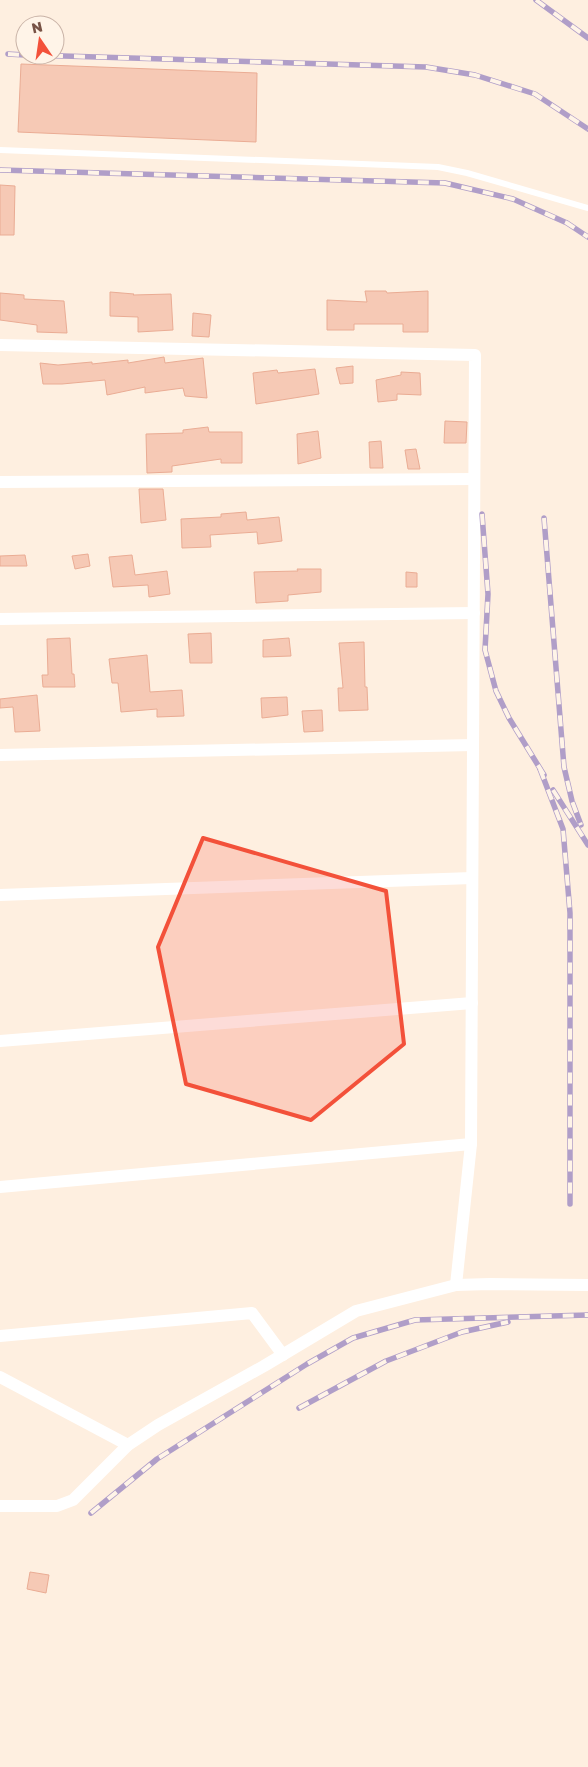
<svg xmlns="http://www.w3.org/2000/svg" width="588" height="1767" viewBox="0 0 588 1767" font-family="'Golos Text',sans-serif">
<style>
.building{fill:#f6c9b5;stroke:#eaac94}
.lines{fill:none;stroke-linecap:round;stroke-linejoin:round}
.lane{stroke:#fff;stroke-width:6}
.street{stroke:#fff;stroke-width:12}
.rail-casing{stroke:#b09ec8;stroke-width:5.5}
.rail{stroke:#fff4e8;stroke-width:4;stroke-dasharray:11;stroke-linecap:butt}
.marked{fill:#f3513a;fill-opacity:0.2;stroke:#f3513a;stroke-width:4;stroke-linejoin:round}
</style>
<rect width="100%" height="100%" fill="#feefe0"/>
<g class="building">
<polygon points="21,64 257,73 256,142 18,132"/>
<polygon points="0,185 15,186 14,235 0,235"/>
<polygon points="365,291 386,291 387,293 428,291 428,332 403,332 403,324 354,324 354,330 327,330 327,300 367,302"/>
<polygon points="110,292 134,294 133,295 171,294 173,330 138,332 138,317 110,316"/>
<polygon points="0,293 24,295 24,299 64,301 67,333 37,332 37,325 0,320"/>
<polygon points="193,313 211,315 209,337 192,336"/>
<polygon points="164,357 165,363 203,358 207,398 185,396 183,388 145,393 145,387 107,395 105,380 62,384 43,384 40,363 58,365 92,362 92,364 128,360 128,363"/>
<polygon points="353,366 353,383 340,384 336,368"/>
<polygon points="315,369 319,394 256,404 253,373 277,370 278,373"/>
<polygon points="401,372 420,373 421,395 397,394 397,400 378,402 376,380 401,375"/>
<polygon points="445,421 467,422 466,443 444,443"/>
<polygon points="208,427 209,432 242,432 242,463 221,463 221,459 172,466 172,472 147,473 146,434 183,433 183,430"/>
<polygon points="318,431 321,458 298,464 297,434"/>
<polygon points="381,441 383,468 370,468 369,442"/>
<polygon points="416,449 420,469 408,469 405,450"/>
<polygon points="139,489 163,489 166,520 141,523"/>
<polygon points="246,512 247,520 279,517 282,541 258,544 257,532 210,535 211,547 182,548 181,519 221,517 221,514"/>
<polygon points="88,554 90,566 75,569 72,556"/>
<polygon points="25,555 27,566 0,566 0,556"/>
<polygon points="132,555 135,575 167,571 170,594 149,597 148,585 113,587 109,557"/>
<polygon points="297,569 321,569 321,592 288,595 288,601 256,603 254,572 298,571"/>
<polygon points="406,572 417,573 417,587 406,587"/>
<polygon points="211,633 212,663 190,663 188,634"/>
<polygon points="70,638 72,674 74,674 75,687 43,687 42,675 48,675 47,639"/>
<polygon points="289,638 291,656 263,657 263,640"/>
<polygon points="364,642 365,687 367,687 368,710 339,711 338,688 343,688 339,643"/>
<polygon points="147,655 150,692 182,690 184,716 157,717 157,709 121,712 118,683 112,683 109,659"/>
<polygon points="37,695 40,731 15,732 13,707 0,708 0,699"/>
<polygon points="287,697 288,715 262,718 261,698"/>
<polygon points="322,710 323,731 304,732 302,711"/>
<polygon points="30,1572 49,1575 46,1593 27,1589"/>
</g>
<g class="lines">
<polyline class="lane" points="0,150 438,167 467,173 588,208"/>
<g class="street">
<polyline points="0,345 475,355 471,1144 456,1285"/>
<polyline points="0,482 474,479"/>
<polyline points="0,619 474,613"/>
<polyline points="0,755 473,745"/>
<polyline points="0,895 472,878"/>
<polyline points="0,1041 472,1003"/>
<polyline points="0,1187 471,1144"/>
<polyline points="0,1336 252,1313 283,1355"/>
<polyline points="0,1377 128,1445"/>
<polyline points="0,1506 57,1506 73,1500 128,1445 158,1425 264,1366 356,1311 456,1285 490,1284 588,1285"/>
</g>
<defs>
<g id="rail">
<polyline points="536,0 588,38"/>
<polyline points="8,54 25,55"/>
<polyline points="30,55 426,67 475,75 535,94 588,129"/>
<polyline points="0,170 445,183 513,199 567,223 588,237"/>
<polyline points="482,514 488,594 485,650 496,691 509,718 544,775"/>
<polyline points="544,518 564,767 572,801 581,825"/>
<polyline points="540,769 563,829 570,913 570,1204"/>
<polyline points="553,790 588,845"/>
<polyline points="299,1408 386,1361 462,1332 508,1322"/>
<polyline points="91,1513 157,1459 307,1364 353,1338 415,1320 588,1315"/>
</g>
</defs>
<use href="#rail" class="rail-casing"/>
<use href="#rail" class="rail"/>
</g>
<path class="marked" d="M 203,838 L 386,891 L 404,1044 L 311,1120 L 186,1084 L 158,947 Z"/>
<g transform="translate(40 40) rotate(347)"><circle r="24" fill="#fff4e8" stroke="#c9b3a7"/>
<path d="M0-4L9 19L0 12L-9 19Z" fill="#f3513a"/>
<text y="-8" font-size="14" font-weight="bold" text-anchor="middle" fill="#775245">N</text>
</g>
</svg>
